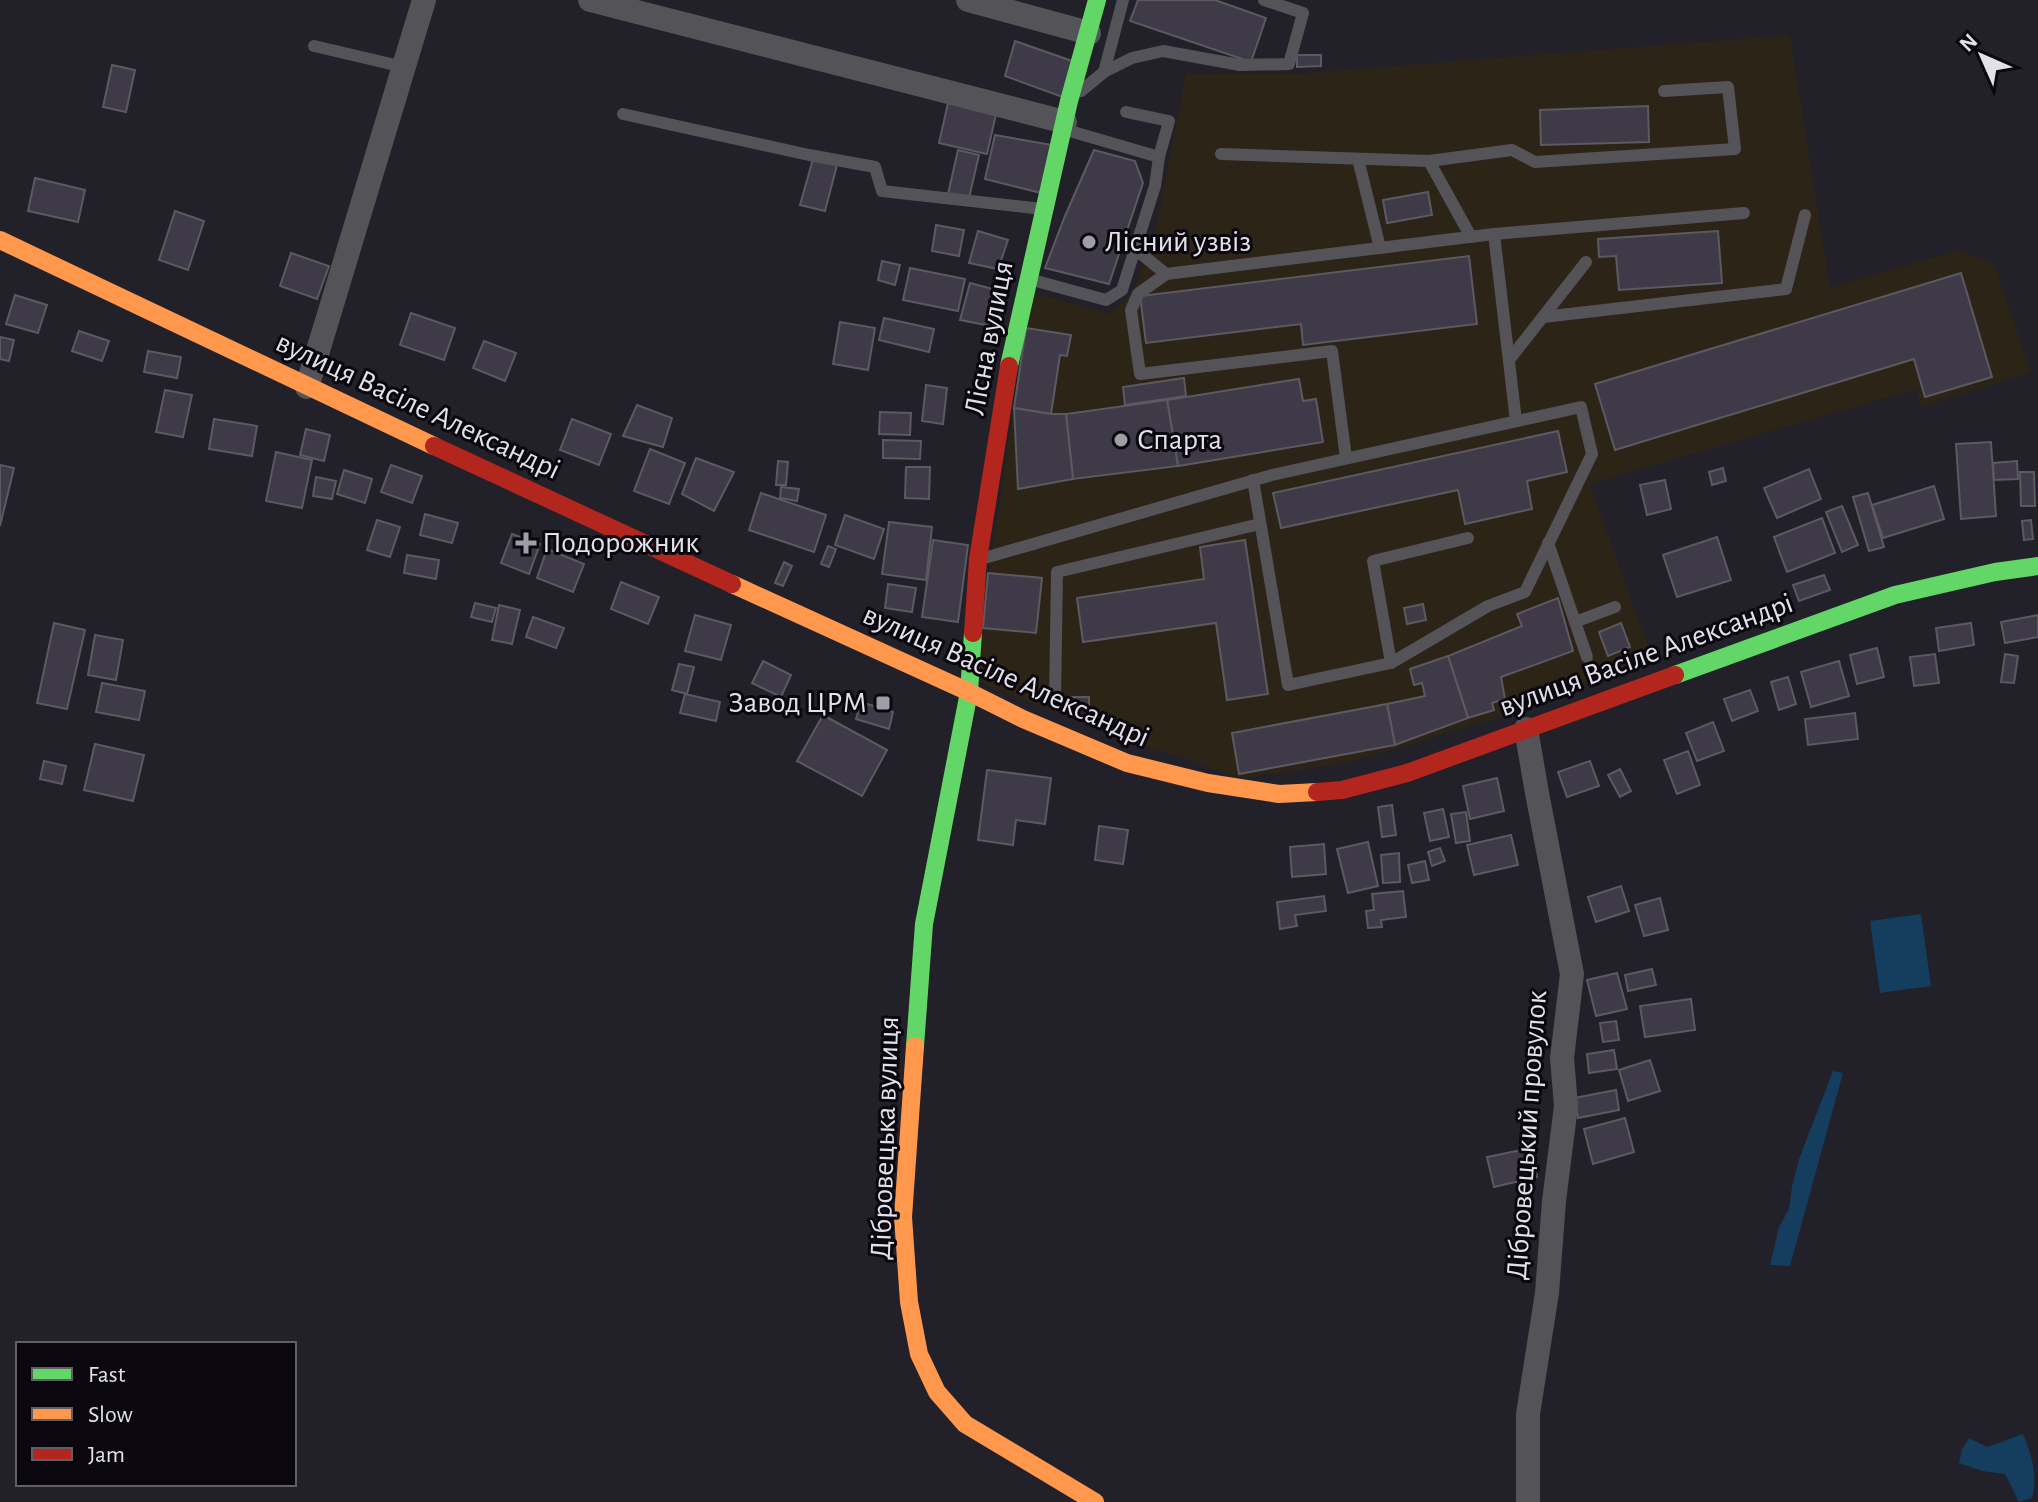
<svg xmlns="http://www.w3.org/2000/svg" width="2038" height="1502" viewBox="0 0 2038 1502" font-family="'Alegreya Sans',sans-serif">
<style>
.industrial{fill:#2d2418}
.water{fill:#153d5d}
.building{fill:#3e3a48;stroke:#5b5a60;stroke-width:2}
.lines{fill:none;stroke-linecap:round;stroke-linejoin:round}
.lane{stroke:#545358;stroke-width:12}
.street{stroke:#545358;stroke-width:24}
.fast{stroke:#63d668;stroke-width:18}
.slow{stroke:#ff974d;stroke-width:18}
.jam{stroke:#b3261e;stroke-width:18}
.poi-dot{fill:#9f9da6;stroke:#0a080e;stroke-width:3}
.labels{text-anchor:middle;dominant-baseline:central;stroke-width:6;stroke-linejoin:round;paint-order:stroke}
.poi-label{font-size:30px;fill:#e2e1ea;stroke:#0a080e;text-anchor:start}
.street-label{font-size:30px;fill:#e2e1ea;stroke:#0a080e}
</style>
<rect width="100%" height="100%" fill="#222028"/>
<polygon class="industrial" points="1790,35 1830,288 1958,250 1994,264 2031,372 1922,407 1916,389 1590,484 1652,657 1518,711 1405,746 1341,764 1250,777 1237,777 1178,756 1135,744 973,680 1031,292 1110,314 1134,291 1157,224 1186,74 1293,74"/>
<g class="water">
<polygon points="1921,914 1931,986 1880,993 1870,921"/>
<polygon points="1833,1071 1843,1073 1790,1266 1770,1265 1779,1227 1789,1209 1792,1186 1799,1159"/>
<path d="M 2023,1434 C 2032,1455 2038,1476 2032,1498 L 2019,1502 L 2005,1474 L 1982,1471 L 1959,1463 L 1962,1449 L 1969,1438 L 1987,1447 Z"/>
</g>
<g class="building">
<polygon points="1138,0 1215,0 1266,18 1251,62 1130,21"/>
<polygon points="1015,41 1072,61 1065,98 1005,76"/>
<polygon points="1297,55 1321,55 1321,66 1297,67"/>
<polygon points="112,65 135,70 126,112 103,107"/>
<polygon points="948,103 996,114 987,154 939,143"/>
<polygon points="1648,106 1649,142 1541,145 1540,110"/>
<polygon points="995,135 1052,145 1041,193 985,179"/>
<polygon points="958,150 979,155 969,198 948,194"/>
<polygon points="1094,150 1135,161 1143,183 1109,284 1045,268 1065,216"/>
<polygon points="813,159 837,165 825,211 800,205"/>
<polygon points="35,178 85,190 78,222 28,211"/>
<polygon points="1428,192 1432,215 1387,223 1383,200"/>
<polygon points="175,211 204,221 188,270 159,260"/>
<polygon points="936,225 964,230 959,256 932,251"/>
<polygon points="978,231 1008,240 998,269 969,263"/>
<polygon points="1718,231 1722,283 1619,290 1616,256 1599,257 1598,239"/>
<polygon points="291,253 329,266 317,299 280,286"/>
<polygon points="1469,256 1477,324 1303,345 1301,324 1146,343 1140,296"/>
<polygon points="882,261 900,265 895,285 878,280"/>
<polygon points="910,268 965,279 958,311 903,300"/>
<polygon points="1961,273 1992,377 1925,397 1914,359 1615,450 1595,384"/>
<polygon points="970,283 1004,292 996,327 960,320"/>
<polygon points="15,295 47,305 38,333 6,324"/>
<polygon points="411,313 455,328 444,360 400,345"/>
<polygon points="884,318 934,329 929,352 879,340"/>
<polygon points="840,322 875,328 868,370 833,364"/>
<polygon points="1026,328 1071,335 1067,356 1060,355 1051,414 1014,408"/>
<polygon points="79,331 109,341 102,361 72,351"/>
<polygon points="0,337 14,340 9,361 0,359"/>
<polygon points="484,341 516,353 505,381 473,368"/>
<polygon points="148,351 181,357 177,378 144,372"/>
<polygon points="1184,378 1186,396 1125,405 1123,387"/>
<polygon points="1299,379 1303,401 1316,399 1323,442 1178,466 1167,400"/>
<polygon points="926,385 947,388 943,424 922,421"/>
<polygon points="165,390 192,395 183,437 156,432"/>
<polygon points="1167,400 1178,466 1073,479 1066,414"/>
<polygon points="637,405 672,418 663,447 623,436"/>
<polygon points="1014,408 1051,414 1066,414 1073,479 1018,489"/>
<polygon points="880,412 911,413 910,435 879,434"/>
<polygon points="214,419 257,426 252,456 209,449"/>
<polygon points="572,419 611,434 599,465 560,450"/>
<polygon points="306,429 330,435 324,461 300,455"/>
<polygon points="1558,431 1567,472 1527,481 1532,509 1465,524 1458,490 1281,528 1273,493"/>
<polygon points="883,440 921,441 920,459 883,458"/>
<polygon points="1991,442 1996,516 1961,519 1956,444"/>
<polygon points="650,449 685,463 669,504 634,491"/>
<polygon points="276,452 312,460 302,508 266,501"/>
<polygon points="696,458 734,472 714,511 682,494"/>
<polygon points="778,461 788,462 786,485 776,485"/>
<polygon points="2017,461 2018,479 1994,480 1993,463"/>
<polygon points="0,465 14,468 0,526"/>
<polygon points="391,465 422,476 412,503 381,492"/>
<polygon points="906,467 930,467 929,499 905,498"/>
<polygon points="1723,468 1726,481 1712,485 1709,472"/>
<polygon points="1809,469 1821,499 1777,518 1764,488"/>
<polygon points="344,470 372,479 365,503 337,494"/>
<polygon points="2020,472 2034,472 2035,506 2021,506"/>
<polygon points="316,477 336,481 332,499 313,496"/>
<polygon points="1665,480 1671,509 1647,515 1640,485"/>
<polygon points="1934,486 1944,519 1883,538 1872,505"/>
<polygon points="781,487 799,489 797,501 780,498"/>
<polygon points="761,493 826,515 814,552 749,530"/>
<polygon points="1868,493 1884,547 1869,551 1853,497"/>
<polygon points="1842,506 1858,545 1842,552 1826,512"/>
<polygon points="425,514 458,523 452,543 420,535"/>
<polygon points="845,515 884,529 874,559 835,545"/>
<polygon points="1822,518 1835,553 1787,572 1774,537"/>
<polygon points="377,520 400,527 390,557 367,550"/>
<polygon points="2031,520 2033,539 2024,540 2022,521"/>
<polygon points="889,522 932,527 926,580 882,574"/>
<polygon points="512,534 540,544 529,574 501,563"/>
<polygon points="1717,537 1731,580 1677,597 1663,555"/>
<polygon points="933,540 968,545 958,622 922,617"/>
<polygon points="1245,540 1268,694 1227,700 1216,623 1083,642 1077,598 1204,579 1200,547"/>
<polygon points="828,546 836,549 829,567 821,564"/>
<polygon points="547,549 584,564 573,592 537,578"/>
<polygon points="407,555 439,560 436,579 404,573"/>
<polygon points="784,562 792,566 783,586 775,583"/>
<polygon points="988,573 1042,578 1036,633 983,628"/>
<polygon points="1824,575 1830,590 1799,601 1793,585"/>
<polygon points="621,582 659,597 648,624 611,609"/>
<polygon points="888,584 916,588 912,612 885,608"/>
<polygon points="1558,598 1573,651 1501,677 1505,699 1492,703 1494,710 1468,718 1448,656 1522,626 1517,614"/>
<polygon points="475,603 496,608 492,622 471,617"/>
<polygon points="1423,604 1426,620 1407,624 1404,608"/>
<polygon points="499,605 520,610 512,644 492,640"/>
<polygon points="695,615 731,625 721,660 685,651"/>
<polygon points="2038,615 2038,637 2005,643 2001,622"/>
<polygon points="533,617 564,628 556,648 526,637"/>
<polygon points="54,623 85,630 67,709 37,703"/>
<polygon points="1621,623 1630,647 1608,656 1599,632"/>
<polygon points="1971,623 1974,645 1939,651 1936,628"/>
<polygon points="95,635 123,640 116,680 88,675"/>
<polygon points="1877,648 1884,677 1857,684 1850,655"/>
<polygon points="1935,654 1939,683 1914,686 1910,657"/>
<polygon points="2005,654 2018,656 2014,683 2001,682"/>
<polygon points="1448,656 1468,718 1395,745 1387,704 1425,696 1422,683 1414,685 1410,669"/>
<polygon points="763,661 791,675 781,697 752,683"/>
<polygon points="1839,661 1849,696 1811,707 1801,672"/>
<polygon points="679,664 694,667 687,694 672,690"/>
<polygon points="1788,677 1796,704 1779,710 1771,682"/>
<polygon points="102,683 145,691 139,720 96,712"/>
<polygon points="1750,690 1758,711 1732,721 1724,699"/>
<polygon points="685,694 720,702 716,721 680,713"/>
<rect x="1071" y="697" width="18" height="12"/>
<polygon points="861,702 893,712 889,729 856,719"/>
<polygon points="1387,704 1395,745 1239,774 1232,733"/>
<polygon points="1855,713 1858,739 1808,745 1805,719"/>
<polygon points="823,715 887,750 862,796 797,761"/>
<polygon points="1713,722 1724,751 1697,761 1686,733"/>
<polygon points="95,744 144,755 133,801 84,790"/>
<polygon points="1688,751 1700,785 1677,794 1664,760"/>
<polygon points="44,761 66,766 62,784 40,779"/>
<polygon points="1590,761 1599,786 1567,797 1558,772"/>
<polygon points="1620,769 1631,791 1620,797 1608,775"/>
<polygon points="987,770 1051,778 1045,824 1016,820 1013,845 978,840"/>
<polygon points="1497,778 1504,811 1470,819 1463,786"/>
<polygon points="1392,805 1396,835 1382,837 1378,807"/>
<polygon points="1443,809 1449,837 1430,841 1424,813"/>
<polygon points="1466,812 1470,841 1456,843 1451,814"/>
<polygon points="1099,826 1128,830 1123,864 1095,860"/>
<polygon points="1511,835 1518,865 1474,875 1467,845"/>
<polygon points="1368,842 1378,886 1348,893 1337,849"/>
<polygon points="1324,844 1326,874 1292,877 1290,847"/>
<polygon points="1440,848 1445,861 1432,866 1428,852"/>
<polygon points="1399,853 1400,882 1383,883 1381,855"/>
<polygon points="1425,861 1429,880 1412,883 1408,865"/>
<polygon points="1621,886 1629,911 1596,922 1588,897"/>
<polygon points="1403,891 1406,917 1381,920 1382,927 1368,928 1366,911 1374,910 1372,894"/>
<polygon points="1324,896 1326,911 1295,915 1297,926 1280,929 1277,902"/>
<polygon points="1660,898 1668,930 1644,936 1635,905"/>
<polygon points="1652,969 1656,985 1628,991 1625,975"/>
<polygon points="1617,973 1627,1009 1596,1016 1587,980"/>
<polygon points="1691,999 1695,1030 1645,1037 1640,1006"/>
<polygon points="1616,1021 1619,1040 1603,1042 1600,1023"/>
<polygon points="1614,1050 1617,1069 1589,1073 1587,1054"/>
<polygon points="1650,1060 1660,1091 1628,1101 1619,1070"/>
<polygon points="1616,1090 1619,1110 1578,1118 1574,1098"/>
<polygon points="1625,1118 1634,1152 1593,1164 1584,1129"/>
<polygon points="1531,1148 1537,1177 1494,1187 1487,1157"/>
</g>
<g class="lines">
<g class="lane">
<polyline points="314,46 404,67"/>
<polyline points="1104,72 1123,0"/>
<polyline points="1081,91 1104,72 1132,58 1163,51 1240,65 1289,64 1303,13 1264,0"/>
<polyline points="1126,112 1169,121 1159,157"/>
<polyline points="623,114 809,155 875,167 882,191 1043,209"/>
<polyline points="1221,154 1429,161 1471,237"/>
<polyline points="1358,159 1380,248"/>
<polyline points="1429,161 1512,150 1535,162 1735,149 1728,87 1664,91"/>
<polyline points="1494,234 1744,213"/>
<polyline points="1135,249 1166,274 1494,234 1516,421"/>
<polyline points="1166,274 1138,294 1131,310 1140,374 1332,351 1346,458"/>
<polyline points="1029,279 1106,300 1122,290 1155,186 1159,157 1063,129"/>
<polyline points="1543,317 1786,289 1805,215"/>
<polyline points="1509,360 1586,262"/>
<polyline points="1253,480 1288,685 1391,663"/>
<polyline points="1548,543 1587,657"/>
<polyline points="981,559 1272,475 1581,407 1592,454 1525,592 1488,606 1391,663 1373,561 1468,538"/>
<polyline points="1575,622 1615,607"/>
<polyline points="1055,701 1057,572 1260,524"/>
</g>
<g class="street">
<polyline points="590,0 1065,122"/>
<polyline points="968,0 1089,33"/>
<polyline points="307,387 424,0"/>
<polyline points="1526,729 1537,793 1572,974 1562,1058 1566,1106 1554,1201 1547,1293 1528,1414 1528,1502"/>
</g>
<g class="fast">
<polyline points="1009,366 1069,101 1097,0"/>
<polyline points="1675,675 1895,595 1995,572 2038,566"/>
<polyline points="915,1046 924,924 969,692 973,633"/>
</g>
<g class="slow">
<polyline points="0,240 434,446"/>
<polyline points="732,584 969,692 1023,719 1127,763 1208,783 1279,794 1317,792"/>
<polyline points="915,1046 903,1217 909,1302 919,1354 937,1392 965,1424 1095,1502"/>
</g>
<g class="jam">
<polyline points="434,446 732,584"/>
<polyline points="973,633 978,559 1009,366"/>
<polyline points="1317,792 1342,790 1407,773 1675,675"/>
</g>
</g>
<g class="poi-dot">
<circle cx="1089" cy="242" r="8"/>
<circle cx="1121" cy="440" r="8"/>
<path d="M522 531h8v8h8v8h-8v8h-8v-8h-8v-8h8z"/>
<rect x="875" y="695" width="16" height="16" rx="4"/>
</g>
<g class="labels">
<g class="poi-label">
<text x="1105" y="242">Лісний узвіз</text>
<text x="1137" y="440">Спарта</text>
<text x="542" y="543">Подорожник</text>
<text x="867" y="703" text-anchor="end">Завод ЦРМ</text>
</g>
<g class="street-label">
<text transform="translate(989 338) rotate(-79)">Лісна вулиця</text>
<text transform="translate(418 406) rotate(25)">вулиця Васіле Александрі</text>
<text transform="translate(1646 655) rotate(-20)">вулиця Васіле Александрі</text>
<text transform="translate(1006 676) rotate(24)">вулиця Васіле Александрі</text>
<text transform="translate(1527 1135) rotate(-86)">Дібровецький провулок</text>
<text transform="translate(885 1138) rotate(-88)">Дібровецька вулиця</text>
</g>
</g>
<rect x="16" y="1342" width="280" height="144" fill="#0a080e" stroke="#605f66" stroke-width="2"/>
<rect x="32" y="1368" width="40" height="12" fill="#63d668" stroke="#605f66" stroke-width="2"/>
<text x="88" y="1382" font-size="24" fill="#e2e1ea">Fast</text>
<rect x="32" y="1408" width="40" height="12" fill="#ff974d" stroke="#605f66" stroke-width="2"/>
<text x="88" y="1422" font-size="24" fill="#e2e1ea">Slow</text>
<rect x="32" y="1448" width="40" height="12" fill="#b3261e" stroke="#605f66" stroke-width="2"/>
<text x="88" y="1462" font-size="24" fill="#e2e1ea">Jam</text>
<g transform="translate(1982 56) rotate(315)" stroke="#0a080e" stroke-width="6" paint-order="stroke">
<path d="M0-6L14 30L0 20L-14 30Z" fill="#e2e1ea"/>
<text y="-12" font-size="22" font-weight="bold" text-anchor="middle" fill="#e2e1ea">N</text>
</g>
</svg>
